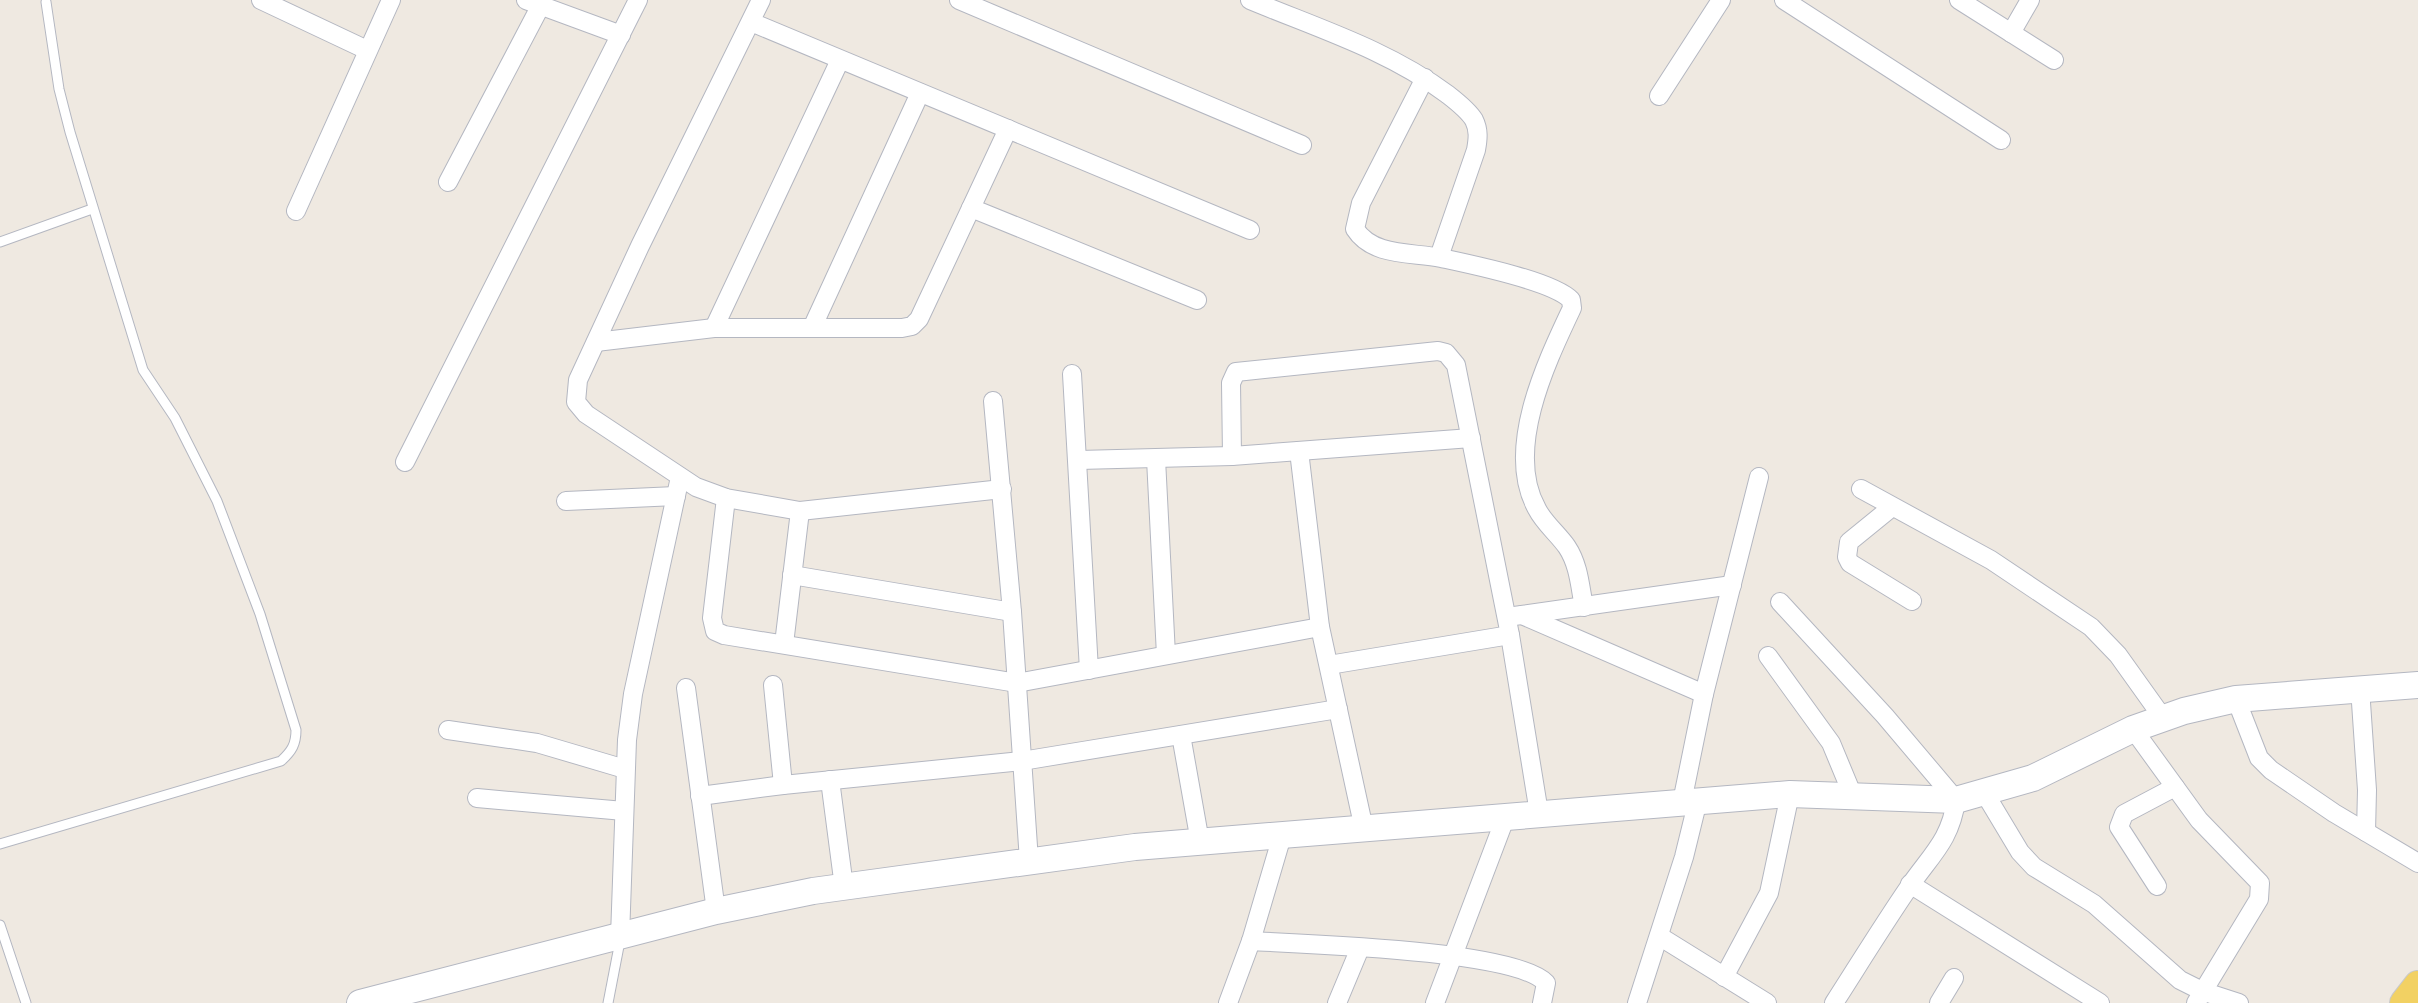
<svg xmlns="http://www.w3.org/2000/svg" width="2418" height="1003" viewBox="0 0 2418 1003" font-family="'Public Sans',sans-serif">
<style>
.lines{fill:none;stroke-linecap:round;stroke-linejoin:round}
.service-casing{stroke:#b4b7c1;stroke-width:11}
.minor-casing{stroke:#b4b7c1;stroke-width:20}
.secondary-casing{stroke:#b4b7c1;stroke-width:28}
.primary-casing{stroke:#c9c9c9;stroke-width:30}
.service{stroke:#fff;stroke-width:9}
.minor{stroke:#fff;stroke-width:18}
.secondary{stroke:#fff;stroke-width:26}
.primary{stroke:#f2d163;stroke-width:28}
</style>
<rect width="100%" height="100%" fill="#efe9e1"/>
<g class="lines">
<defs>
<g id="service">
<polyline points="0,242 92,209"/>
<path d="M 0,844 L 281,761 C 292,751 296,744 296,730 L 260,614 L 217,501 L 175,418 L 143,370 L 70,132 L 59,89 L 46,2"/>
<polyline points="0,925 26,1003"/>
<polyline points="608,1003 620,941"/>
</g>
<g id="minor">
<polyline points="261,0 367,50"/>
<polyline points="526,0 621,35"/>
<polyline points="761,0 640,246 578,380 576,402 586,414 696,487 726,498 800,511 1002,489"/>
<polyline points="959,0 1302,145"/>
<path d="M 1250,0 C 1317,28 1388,50 1447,94 C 1456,101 1468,110 1474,120 C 1479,130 1478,139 1476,150 L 1439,257"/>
<polyline points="1784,0 2001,140"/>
<polyline points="1959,0 2054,60"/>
<polyline points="751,22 1250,230"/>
<polyline points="2011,33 2030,0"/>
<path d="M 1425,78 L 1361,203 L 1355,229 C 1373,257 1412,252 1441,258 C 1469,264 1553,281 1571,300 L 1572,308 C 1546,363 1504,450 1537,509 C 1544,523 1558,534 1567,547 C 1579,565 1580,587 1584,607"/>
<polyline points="1659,96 1721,0"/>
<polyline points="448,182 541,5"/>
<polyline points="971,208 1197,300"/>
<polyline points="296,211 391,0"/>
<polyline points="714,328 840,60"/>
<polyline points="812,328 920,93"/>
<polyline points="596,342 714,328 902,328 912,326 919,319 1008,129"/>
<polyline points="1072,374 1089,670"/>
<polyline points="993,401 1012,612 1029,861"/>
<polyline points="1299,451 1320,627 1364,829"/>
<polyline points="1232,456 1231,383 1236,372 1438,351 1446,353 1456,365 1510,635 1539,813"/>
<polyline points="1156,459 1166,655"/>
<polyline points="1079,460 1232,456 1471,438"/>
<polyline points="405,462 638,0"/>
<polyline points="1861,489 1991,560 2091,627 2118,655 2163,718"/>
<polyline points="726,498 712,618 715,631 724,635 1017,683 1320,627"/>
<polyline points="566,501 676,496"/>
<polyline points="1892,507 1849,542 1847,557 1850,563 1912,601"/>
<polyline points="792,575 1012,612"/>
<path d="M 1780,602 L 1885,716 L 1956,800 C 1951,840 1930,856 1909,887 C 1883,925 1859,964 1834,1003"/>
<polyline points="1522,615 1704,694"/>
<polyline points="1507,617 1732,585"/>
<polyline points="784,644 800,511"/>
<polyline points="1768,656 1831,743 1853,796"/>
<polyline points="1329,665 1510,635"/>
<polyline points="773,685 783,785"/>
<polyline points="686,688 716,911"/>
<polyline points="2360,688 2367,790 2366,832"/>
<polyline points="2236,699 2259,758 2271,770 2334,813 2418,863"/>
<polyline points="2133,729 2199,820 2260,883 2259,899 2196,1003"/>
<polyline points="448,730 537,743 625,769"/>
<polyline points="1181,735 1200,842"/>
<polyline points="830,780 844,887"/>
<polyline points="1984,792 2020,852 2034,867 2094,904 2180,980 2202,991 2239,1003"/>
<polyline points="700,796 783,785 1022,761 1338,709"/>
<polyline points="477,798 624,811"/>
<polyline points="1682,802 1704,694 1759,477"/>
<polyline points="1910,884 2100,1003"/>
<polyline points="2157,886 2119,827 2124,814 2175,787"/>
<polyline points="1659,936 1767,1003"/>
<polyline points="620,937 627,740 633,694 680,477"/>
<path d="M 1251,941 C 1304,944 1516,950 1546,983 L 1542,1003"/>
<polyline points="1724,977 1769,893 1790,794"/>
<polyline points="1228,1003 1251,941 1282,836"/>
<polyline points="1337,1003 1360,948"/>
<polyline points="1435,1003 1506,816"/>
<polyline points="1637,1003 1684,857 1698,800"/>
<polyline points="1939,1003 1954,978"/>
</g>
<polyline id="secondary" points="360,1003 716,911 813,891 1135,847 1790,794 1956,800 2033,778 2133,729 2184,711 2236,699 2418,685"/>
<polyline id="primary" points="2404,1003 2418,985"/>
</defs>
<use href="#service" class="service-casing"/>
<use href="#minor" class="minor-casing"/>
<use href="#secondary" class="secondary-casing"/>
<use href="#primary" class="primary-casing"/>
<use href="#service" class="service"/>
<use href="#minor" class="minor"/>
<use href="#secondary" class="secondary"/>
<use href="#primary" class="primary"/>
</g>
</svg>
